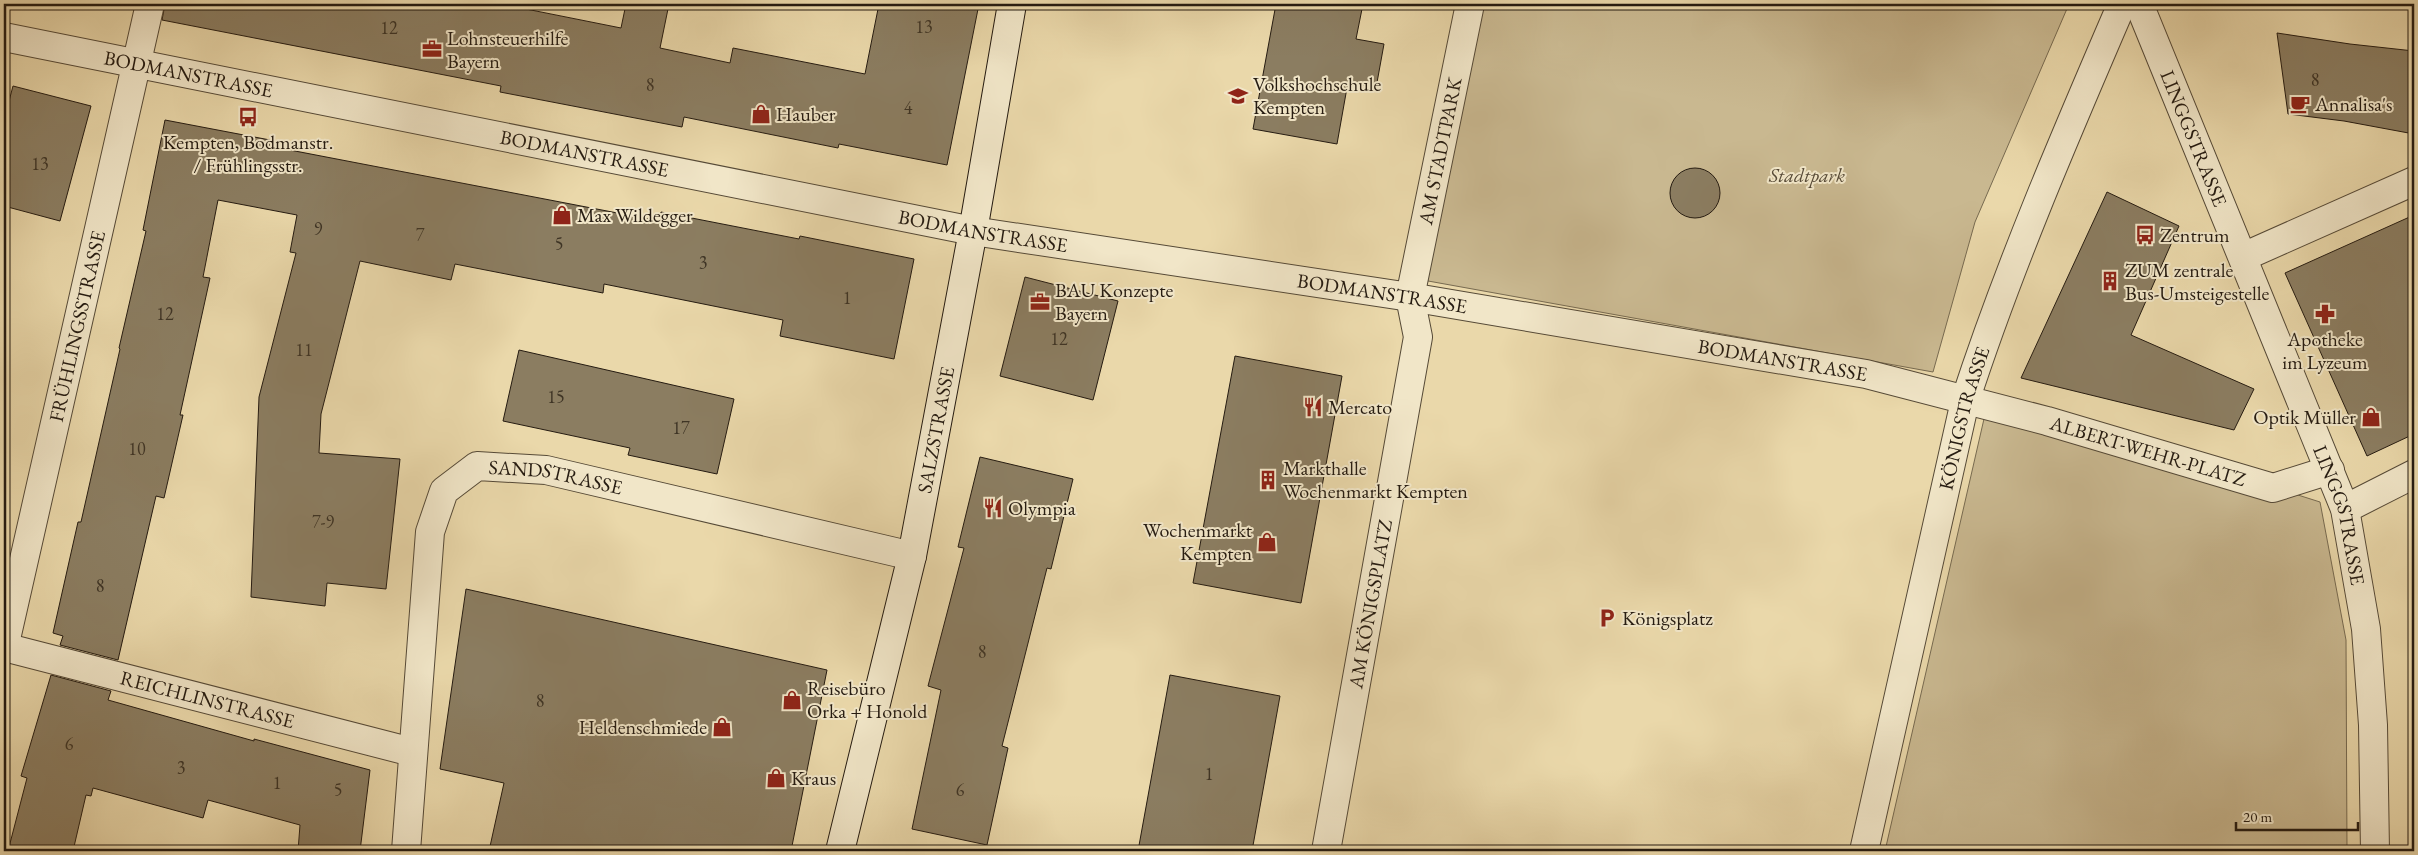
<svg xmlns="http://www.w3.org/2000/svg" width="2418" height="855" viewBox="0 0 2418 855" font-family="'EB Garamond',serif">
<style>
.green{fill:#c9b890;stroke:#776a50}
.building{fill:#8b7d61;stroke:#251b11}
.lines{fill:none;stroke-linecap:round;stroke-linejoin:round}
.street-casing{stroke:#564a37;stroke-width:30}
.secondary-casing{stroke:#251b11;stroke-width:30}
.street{stroke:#f1e6c8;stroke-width:28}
.secondary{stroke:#f1e6c8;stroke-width:28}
.labels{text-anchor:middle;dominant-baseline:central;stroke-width:4;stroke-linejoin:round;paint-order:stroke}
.number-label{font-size:18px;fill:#3e3425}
.poi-label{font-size:20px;fill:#251b11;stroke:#f1e6c8;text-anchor:start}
.street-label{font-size:20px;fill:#251b11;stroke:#f1e6c8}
.park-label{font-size:20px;font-style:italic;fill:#564a37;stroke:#f1e6c8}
</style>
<rect width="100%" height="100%" fill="#ead8aa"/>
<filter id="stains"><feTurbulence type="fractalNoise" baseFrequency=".004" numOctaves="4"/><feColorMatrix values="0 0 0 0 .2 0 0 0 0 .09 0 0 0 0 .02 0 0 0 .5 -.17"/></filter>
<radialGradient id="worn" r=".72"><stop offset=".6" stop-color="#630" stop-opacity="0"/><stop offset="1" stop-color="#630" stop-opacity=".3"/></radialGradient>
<g class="green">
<polygon points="1468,4 2069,4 1975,222 1933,372 1417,279"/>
<polygon points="1989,397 2320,502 2346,640 2347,851 1885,851"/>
</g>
<g class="building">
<polygon points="165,4 501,4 621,28 626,4 669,4 660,48 730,63 733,48 865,74 879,4 979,4 947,165 839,144 838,148 684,117 682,127 500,92 501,86 162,20"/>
<polygon points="1276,4 1363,4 1356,39 1384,44 1376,88 1348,82 1337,144 1253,129"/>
<polygon points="2277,33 2350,44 2414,51 2414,134 2344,121 2288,114"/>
<polygon points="13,86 91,106 60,221 4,206 4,120"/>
<polygon points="165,120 270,140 269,146 659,221 661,212 799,239 800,236 914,259 894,359 780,336 783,320 604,284 603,293 455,264 451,280 360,261 321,414 319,453 400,459 386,589 327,583 325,606 251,597 259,397 296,253 290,252 297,215 218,200 203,277 210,278 180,415 183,415 164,498 156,496 118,660 60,645 63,636 53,633 78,522 81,522 120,349 119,348 146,231 143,230"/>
<circle cx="1695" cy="193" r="25"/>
<polygon points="2107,192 2179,226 2131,335 2254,389 2234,430 2021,378"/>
<polygon points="2414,215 2414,434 2367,456 2285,273"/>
<polygon points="1025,277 1118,301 1093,400 1000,376"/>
<polygon points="519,350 734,399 717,474 628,455 630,448 503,421"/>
<polygon points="1235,356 1342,376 1301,603 1193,583"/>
<polygon points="980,457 1073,479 1051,569 1047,568 1002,746 1008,748 987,845 912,829 941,690 928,686 964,548 958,547"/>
<polygon points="466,589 827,670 791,851 489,851 504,783 440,769"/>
<polygon points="51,675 111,691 108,700 254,741 254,739 370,770 360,851 298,851 300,825 208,800 203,818 93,788 91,796 86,795 73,851 8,851 27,778 21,776"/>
<polygon points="1170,675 1280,696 1252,851 1138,851"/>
</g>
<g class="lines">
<defs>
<g id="street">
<path id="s1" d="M 2139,4 L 2345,509 L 2366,629 L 2373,725 L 2375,851"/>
<path id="s2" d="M 4,37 L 973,231 L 1410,297 L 1866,374 L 2047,421 L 2273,488 L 2330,470"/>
<polyline points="2243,257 2414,181"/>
<polyline points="2345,509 2414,474"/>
<path id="s3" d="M 4,647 L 412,752"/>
<path id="s4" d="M 4,648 L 150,4"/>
<path id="s5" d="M 406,851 L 430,532 L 444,491 L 477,466 L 546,470 L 912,556"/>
<path id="s6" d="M 1326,851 L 1418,337 L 1410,297 L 1470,4"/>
<path id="s7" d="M 1864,851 L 1965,401 C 2009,266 2066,134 2122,4"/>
</g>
<g id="secondary">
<path id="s8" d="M 840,851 L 912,556 L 973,231 L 1012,4"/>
</g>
</defs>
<use href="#street" class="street-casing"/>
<use href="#secondary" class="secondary-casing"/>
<use href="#street" class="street"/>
<use href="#secondary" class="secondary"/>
</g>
<defs>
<symbol id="office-bare" viewBox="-9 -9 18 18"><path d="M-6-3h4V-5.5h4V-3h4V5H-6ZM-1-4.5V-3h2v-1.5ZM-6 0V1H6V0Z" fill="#8f2418" stroke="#f1e6c8" stroke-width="2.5" paint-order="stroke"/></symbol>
<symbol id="university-bare" viewBox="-9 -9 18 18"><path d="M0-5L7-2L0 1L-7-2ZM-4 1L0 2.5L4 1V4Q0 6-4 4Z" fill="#8f2418" stroke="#f1e6c8" stroke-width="2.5" paint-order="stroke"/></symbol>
<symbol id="cafe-bare" viewBox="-9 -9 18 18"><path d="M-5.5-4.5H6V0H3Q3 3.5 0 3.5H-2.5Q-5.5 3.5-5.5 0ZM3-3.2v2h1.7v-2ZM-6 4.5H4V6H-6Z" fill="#8f2418" stroke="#f1e6c8" stroke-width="2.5" paint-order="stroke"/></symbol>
<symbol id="shop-bare" viewBox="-9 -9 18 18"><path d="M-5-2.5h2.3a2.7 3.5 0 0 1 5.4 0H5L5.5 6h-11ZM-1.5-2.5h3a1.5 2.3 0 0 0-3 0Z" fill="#8f2418" stroke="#f1e6c8" stroke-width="2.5" paint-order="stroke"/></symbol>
<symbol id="bus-bare" viewBox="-9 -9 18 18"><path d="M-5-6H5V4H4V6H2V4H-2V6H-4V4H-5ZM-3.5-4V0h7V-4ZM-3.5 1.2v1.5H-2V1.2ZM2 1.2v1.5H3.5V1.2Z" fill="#8f2418" stroke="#f1e6c8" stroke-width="2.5" paint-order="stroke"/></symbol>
<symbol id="building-bare" viewBox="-9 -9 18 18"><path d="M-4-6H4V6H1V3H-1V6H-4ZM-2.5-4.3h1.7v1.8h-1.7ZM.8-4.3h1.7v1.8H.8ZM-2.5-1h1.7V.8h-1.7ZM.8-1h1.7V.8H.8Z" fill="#8f2418" stroke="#f1e6c8" stroke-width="2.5" paint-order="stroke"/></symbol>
<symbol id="pharmacy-bare" viewBox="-9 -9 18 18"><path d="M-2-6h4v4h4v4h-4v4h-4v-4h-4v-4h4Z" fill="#8f2418" stroke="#f1e6c8" stroke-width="2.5" paint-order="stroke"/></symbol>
<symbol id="restaurant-bare" viewBox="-9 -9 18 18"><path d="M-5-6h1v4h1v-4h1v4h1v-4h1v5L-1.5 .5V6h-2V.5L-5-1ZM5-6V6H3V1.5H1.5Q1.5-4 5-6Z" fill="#8f2418" stroke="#f1e6c8" stroke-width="2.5" paint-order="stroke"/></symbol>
<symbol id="parking-bare" viewBox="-9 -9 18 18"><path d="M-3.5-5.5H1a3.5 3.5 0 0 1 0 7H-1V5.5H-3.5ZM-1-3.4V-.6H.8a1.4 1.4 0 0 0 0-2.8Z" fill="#8f2418" stroke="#f1e6c8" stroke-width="2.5" paint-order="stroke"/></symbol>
</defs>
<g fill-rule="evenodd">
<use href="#office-bare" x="418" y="35" width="28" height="28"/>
<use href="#university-bare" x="1224" y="82" width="28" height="28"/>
<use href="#cafe-bare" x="2286" y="90" width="28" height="28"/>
<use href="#shop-bare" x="747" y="100" width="28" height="28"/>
<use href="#bus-bare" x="234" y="103" width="28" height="28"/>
<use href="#shop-bare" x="548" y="201" width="28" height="28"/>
<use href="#bus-bare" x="2131" y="221" width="28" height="28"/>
<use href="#building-bare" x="2096" y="267" width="28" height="28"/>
<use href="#office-bare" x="1026" y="288" width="28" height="28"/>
<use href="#pharmacy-bare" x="2311" y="300" width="28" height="28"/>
<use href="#restaurant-bare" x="1299" y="393" width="28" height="28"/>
<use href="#shop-bare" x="2357" y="403" width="28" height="28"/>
<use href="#building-bare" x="1254" y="466" width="28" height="28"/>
<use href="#restaurant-bare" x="979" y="494" width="28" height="28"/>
<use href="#shop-bare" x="1253" y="528" width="28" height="28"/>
<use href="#parking-bare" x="1593" y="604" width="28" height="28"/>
<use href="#shop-bare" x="778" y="686" width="28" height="28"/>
<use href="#shop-bare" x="708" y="713" width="28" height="28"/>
<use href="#shop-bare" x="762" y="764" width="28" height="28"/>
</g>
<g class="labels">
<g class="number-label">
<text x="924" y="26">13</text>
<text x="389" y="27">12</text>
<text x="2315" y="79">8</text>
<text x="650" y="84">8</text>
<text x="908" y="107">4</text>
<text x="40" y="163">13</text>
<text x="318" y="228">9</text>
<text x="420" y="234">7</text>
<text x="559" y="243">5</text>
<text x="703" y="262">3</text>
<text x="847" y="297">1</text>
<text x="165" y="313">12</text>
<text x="1059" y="338">12</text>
<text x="304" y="349">11</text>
<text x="556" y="396">15</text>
<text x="681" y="427">17</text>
<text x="137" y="448">10</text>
<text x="323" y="521">7-9</text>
<text x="100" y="585">8</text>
<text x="982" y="651">8</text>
<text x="540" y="700">8</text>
<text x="69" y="743">6</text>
<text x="181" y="767">3</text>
<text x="1209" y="773">1</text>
<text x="277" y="782">1</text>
<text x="338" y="789">5</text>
<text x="960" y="789">6</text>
</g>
<g class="poi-label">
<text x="447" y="38">Lohnsteuerhilfe<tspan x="447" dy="23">Bayern</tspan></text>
<text x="1253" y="84">Volkshochschule<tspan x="1253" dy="23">Kempten</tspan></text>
<text x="2315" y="104">Annalisa's</text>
<text x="776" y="114">Hauber</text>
<text x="248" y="142" text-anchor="middle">Kempten, Bodmanstr.<tspan x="248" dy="23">/ Frühlingsstr.</tspan></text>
<text x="577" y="215">Max Wildegger</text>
<text x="2160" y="235">Zentrum</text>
<text x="2125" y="270">ZUM zentrale<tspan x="2125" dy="23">Bus-Umsteigestelle</tspan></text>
<text x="1055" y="290">BAU Konzepte<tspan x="1055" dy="23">Bayern</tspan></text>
<text x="2325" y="339" text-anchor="middle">Apotheke<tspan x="2325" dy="23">im Lyzeum</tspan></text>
<text x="1328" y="407">Mercato</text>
<text x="2356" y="417" text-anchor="end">Optik Müller</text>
<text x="1283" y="468">Markthalle<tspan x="1283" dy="23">Wochenmarkt Kempten</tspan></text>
<text x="1008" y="508">Olympia</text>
<text x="1252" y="530" text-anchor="end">Wochenmarkt<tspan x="1252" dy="23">Kempten</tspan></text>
<text x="1622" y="618">Königsplatz</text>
<text x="807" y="688">Reisebüro<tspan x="807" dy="23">Orka + Honold</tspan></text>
<text x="707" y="727" text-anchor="end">Heldenschmiede</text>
<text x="791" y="778">Kraus</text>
</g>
<g class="street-label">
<text stroke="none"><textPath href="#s2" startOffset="188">BODMANSTRASSE</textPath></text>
<text stroke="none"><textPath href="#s1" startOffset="145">LINGGSTRASSE</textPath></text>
<text stroke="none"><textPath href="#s6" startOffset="712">AM STADTPARK</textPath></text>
<text stroke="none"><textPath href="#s2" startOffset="592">BODMANSTRASSE</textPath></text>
<text stroke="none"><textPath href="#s2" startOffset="998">BODMANSTRASSE</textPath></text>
<text stroke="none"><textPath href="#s2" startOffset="1402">BODMANSTRASSE</textPath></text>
<text stroke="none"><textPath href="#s4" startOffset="330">FRÜHLINGSSTRASSE</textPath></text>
<text stroke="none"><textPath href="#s2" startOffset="1808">BODMANSTRASSE</textPath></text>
<text stroke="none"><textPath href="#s7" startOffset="444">KÖNIGSTRASSE</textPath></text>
<text stroke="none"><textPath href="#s8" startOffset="432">SALZSTRASSE</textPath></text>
<text stroke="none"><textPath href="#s2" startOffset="2185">ALBERT-WEHR-PLATZ</textPath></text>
<text stroke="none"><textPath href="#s5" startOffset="484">SANDSTRASSE</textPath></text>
<text stroke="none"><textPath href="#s1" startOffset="550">LINGGSTRASSE</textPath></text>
<text stroke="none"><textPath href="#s6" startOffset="251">AM KÖNIGSPLATZ</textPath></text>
<text stroke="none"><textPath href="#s3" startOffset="210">REICHLINSTRASSE</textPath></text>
</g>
<g class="park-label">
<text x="1807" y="175">Stadtpark</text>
</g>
</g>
<rect width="2418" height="855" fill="none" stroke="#ead8aa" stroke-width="20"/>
<rect x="5" y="5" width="2408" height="845" fill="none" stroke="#251b11" stroke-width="2.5"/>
<rect x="10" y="10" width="2398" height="835" fill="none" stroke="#251b11"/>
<path d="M2236 822v8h122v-8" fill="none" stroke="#251b11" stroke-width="2.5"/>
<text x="2243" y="822" font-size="15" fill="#251b11" stroke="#f1e6c8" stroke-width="4" paint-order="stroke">20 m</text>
<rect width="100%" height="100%" filter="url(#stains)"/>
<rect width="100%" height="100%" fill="url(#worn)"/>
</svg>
